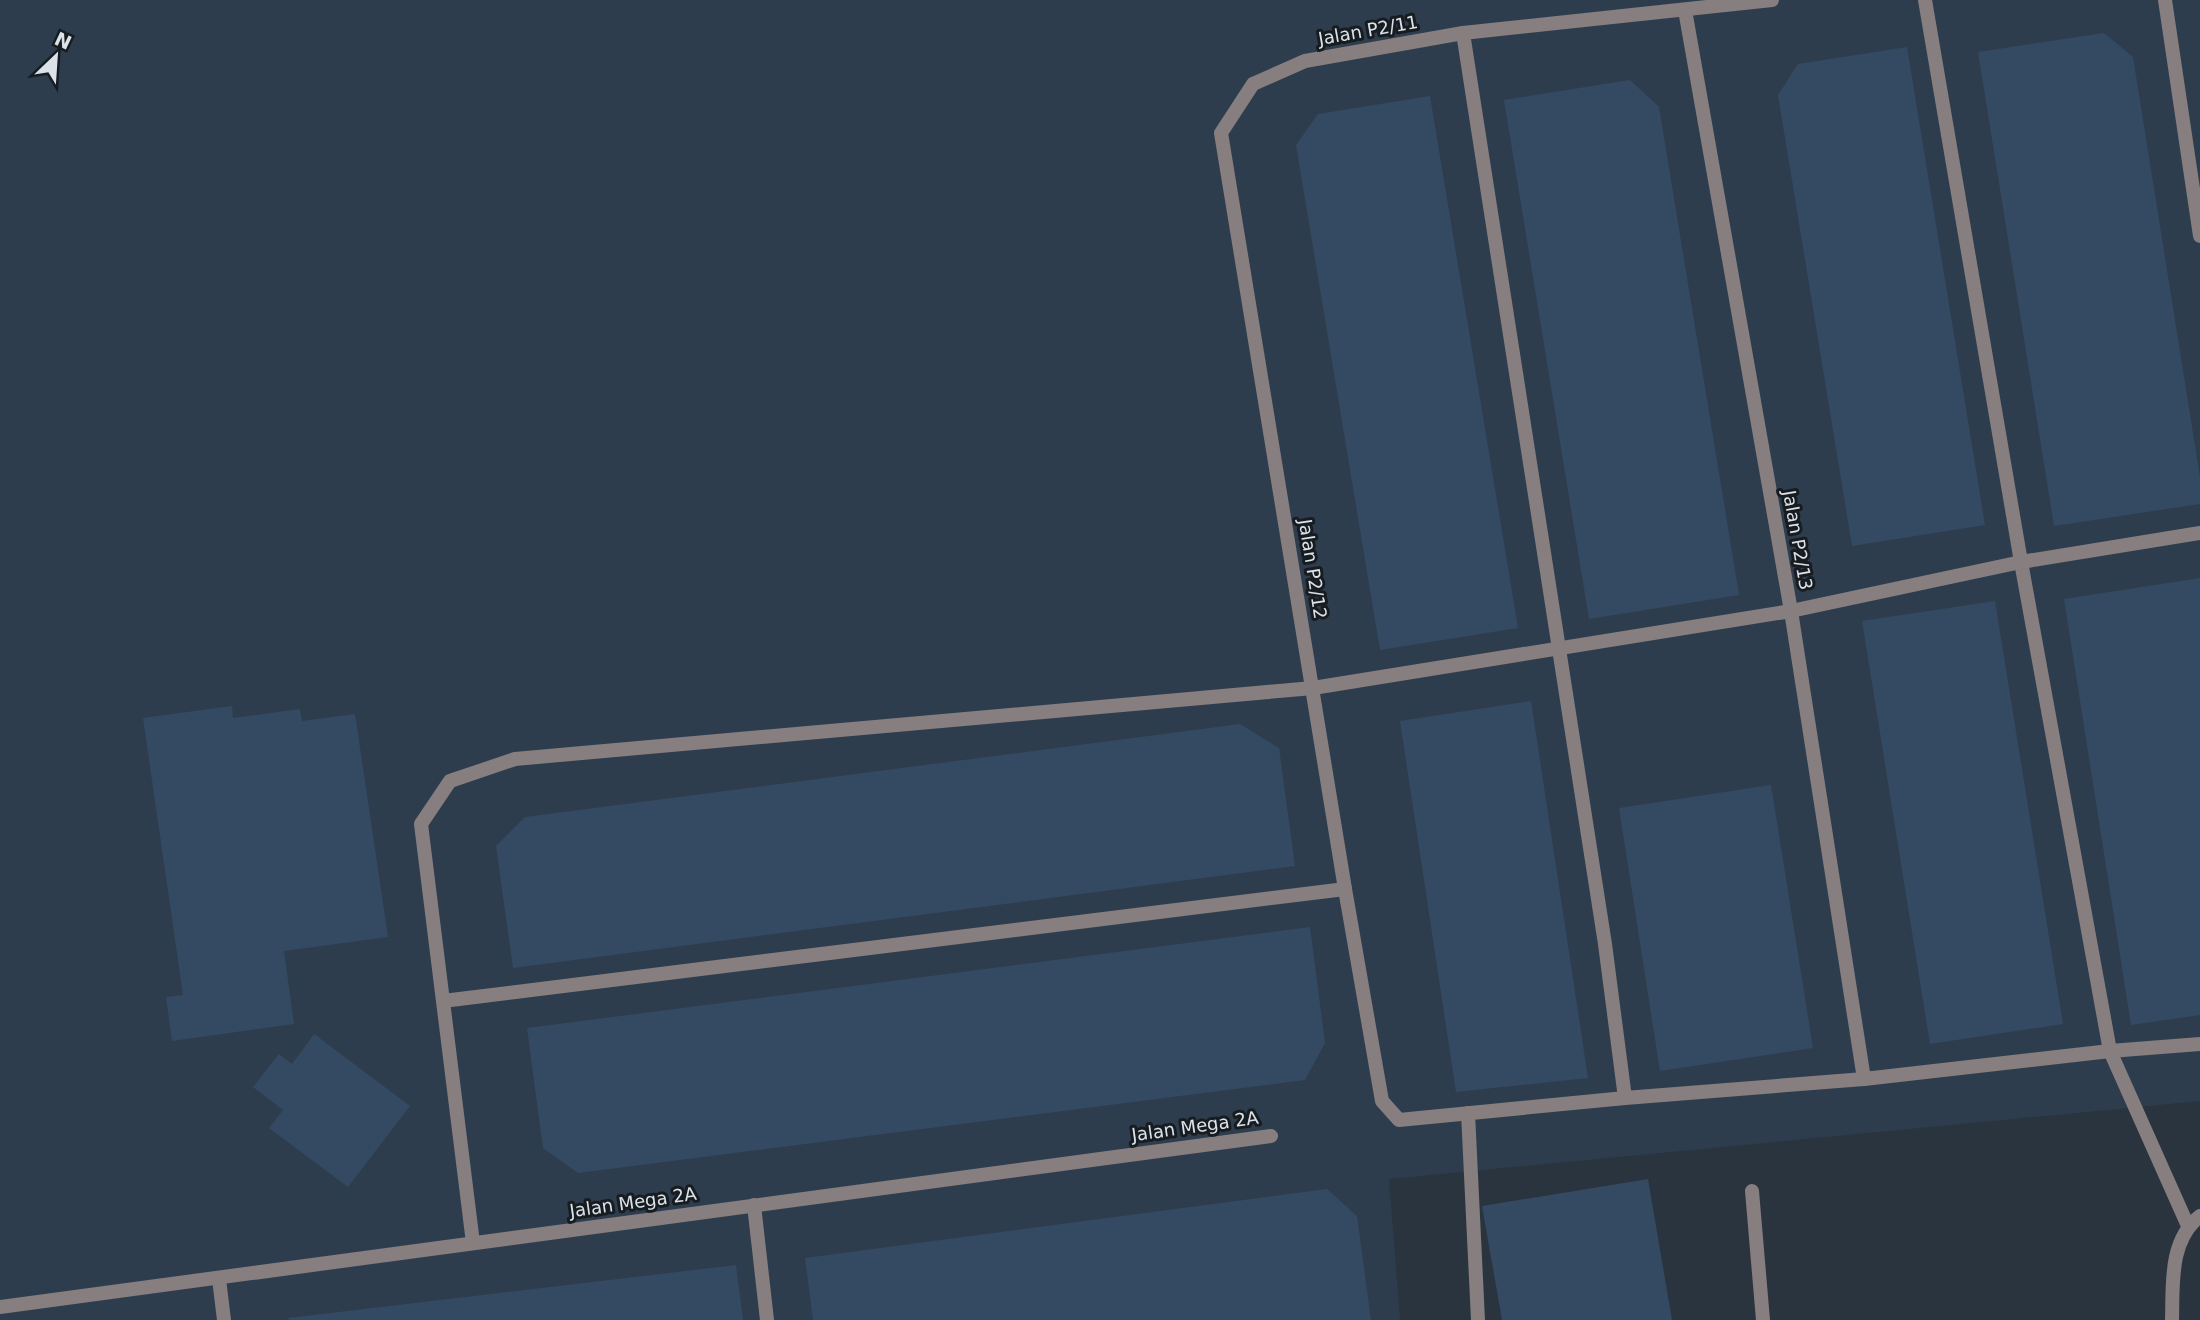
<svg xmlns="http://www.w3.org/2000/svg" width="2200" height="1320" viewBox="0 0 2200 1320" font-family="'DejaVu Sans',sans-serif">
<style>
.built{fill:#2e3d4d}
.building{fill:#334a62}
.lines{fill:none;stroke-linecap:round;stroke-linejoin:round}
.service{stroke:#877e7f;stroke-width:14}
.minor{stroke:#877e7f;stroke-width:14}
.labels{text-anchor:middle;dominant-baseline:central;stroke-width:6;stroke-linejoin:round;paint-order:stroke}
.street-label{font-size:18px;fill:#dce2e9;stroke:#171c21}
</style>
<rect width="100%" height="100%" fill="#2a343f"/>
<polygon class="built" points="0,0 2200,0 2200,1101 1389,1179 1400,1320 0,1320"/>
<g class="building">
<polygon points="2104,33 2133,57 2200,477 2200,504 2054,526 1978,52"/>
<polygon points="1907,47 1985,525 1852,546 1778,95 1798,64"/>
<polygon points="1630,80 1659,107 1739,595 1589,619 1504,100"/>
<polygon points="1430,96 1518,628 1380,650 1296,145 1318,114"/>
<polygon points="2200,578 2200,1015 2131,1025 2064,599"/>
<polygon points="1995,601 2063,1024 1930,1044 1862,621"/>
<polygon points="1531,701 1588,1078 1456,1092 1400,721"/>
<polygon points="232,706 233,718 300,709 302,721 355,714 388,937 284,951 294,1024 172,1041 166,997 183,995 143,718"/>
<polygon points="1240,724 1279,748 1295,866 513,968 496,846 525,817"/>
<polygon points="1771,785 1813,1048 1660,1071 1619,808"/>
<polygon points="1310,927 1325,1043 1305,1080 578,1173 543,1148 527,1028"/>
<polygon points="314,1034 410,1106 348,1187 269,1128 283,1110 253,1087 279,1054 292,1064"/>
<polygon points="1648,1179 1672,1320 1502,1320 1482,1206"/>
<polygon points="1327,1189 1357,1216 1371,1320 813,1320 805,1258"/>
<polygon points="736,1265 743,1320 289,1320 288,1318"/>
</g>
<g class="lines">
<g class="service">
<polyline points="1925,0 2021,562 2110,1051"/>
<polyline points="1463,33 1605,944 1625,1098"/>
<polyline points="1313,688 1791,611 2021,562 2200,533"/>
<polyline points="443,1001 1345,889"/>
<polyline points="1468,1113 1478,1320"/>
<polyline points="1752,1191 1763,1320"/>
<polyline points="754,1205 767,1320"/>
<polyline points="219,1279 224,1320"/>
</g>
<g class="minor">
<polyline points="1772,0 1463,33 1305,61 1253,84 1221,133 1345,889 1382,1101 1399,1120 1625,1098 1864,1079 2110,1051 2200,1044"/>
<polyline points="2165,0 2200,236"/>
<polyline points="1685,10 1791,611 1864,1079"/>
<polyline points="2110,1051 2188,1226"/>
<polyline points="473,1243 421,824 450,781 515,759 1313,688"/>
<polyline points="0,1307 1271,1136"/>
<path d="M 2172,1320 C 2173,1284 2169,1240 2200,1216"/>
</g>
</g>
<g class="labels">
<g class="street-label">
<text transform="translate(1368 30) rotate(-10)">Jalan P2/11</text>
<text transform="translate(1798 540) rotate(80)">Jalan P2/13</text>
<text transform="translate(1313 569) rotate(81)">Jalan P2/12</text>
<text transform="translate(1195 1126) rotate(-8)">Jalan Mega 2A</text>
<text transform="translate(633 1202) rotate(-8)">Jalan Mega 2A</text>
</g>
</g>
<g transform="translate(56 56) rotate(25)" stroke="#171c21" stroke-width="5" paint-order="stroke">
<path d="M0-5L12 26L0 18L-12 26Z" fill="#dce2e9"/>
<text y="-10" font-size="19" font-weight="bold" text-anchor="middle" fill="#dce2e9">N</text>
</g>
</svg>
